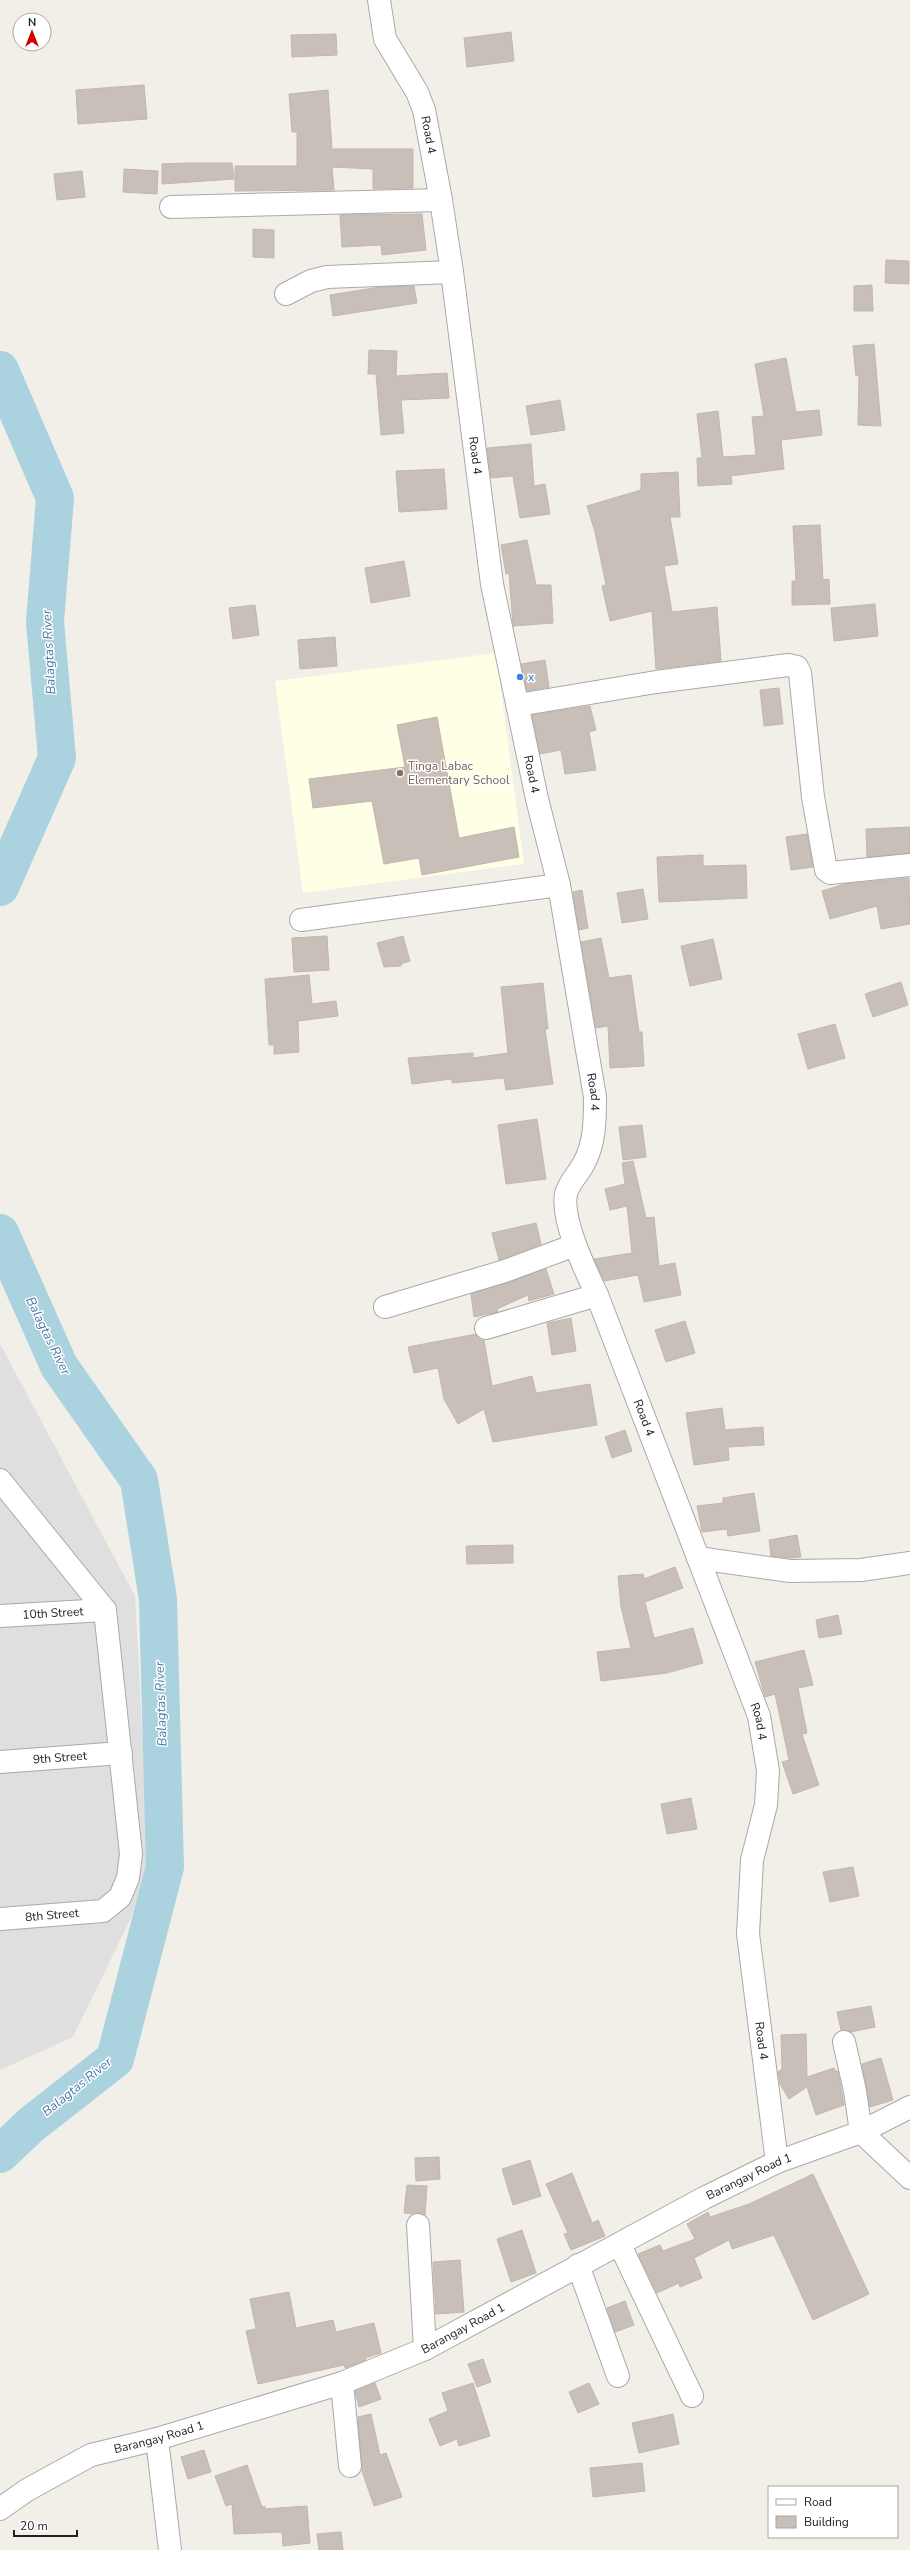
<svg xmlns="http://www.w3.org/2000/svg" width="910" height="2550" viewBox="0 0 910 2550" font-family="'Nunito Sans',sans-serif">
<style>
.residential{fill:#e0dfdf}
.education{fill:#ffffe5}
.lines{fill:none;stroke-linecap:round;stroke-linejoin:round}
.river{stroke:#aad3df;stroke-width:38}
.building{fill:#c7bfb8;stroke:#c4b6ab}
.minor-casing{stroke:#a9a9a9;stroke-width:24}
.minor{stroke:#fff;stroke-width:22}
.shop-dot{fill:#3f7fe0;stroke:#fff;stroke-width:1.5}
.education-dot{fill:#8d6e63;stroke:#fff;stroke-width:1.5}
.labels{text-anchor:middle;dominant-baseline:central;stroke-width:3;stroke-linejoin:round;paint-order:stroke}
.street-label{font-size:12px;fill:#222;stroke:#fff}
.shop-label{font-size:12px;fill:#366cbe;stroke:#fff;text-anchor:start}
.education-label{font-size:12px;fill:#785e54;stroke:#fff;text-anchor:start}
.water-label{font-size:13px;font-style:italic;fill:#4a7aab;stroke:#fff}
</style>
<rect width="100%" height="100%" fill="#f2efe9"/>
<polygon class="residential" points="0,1344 135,1596 150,1879 73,2037 0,2070"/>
<polygon class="education" points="496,653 524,864 303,893 275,681"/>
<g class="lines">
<g class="river">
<polyline points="0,370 55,498 45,622 57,758 0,887"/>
<polyline points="0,1233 59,1366 139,1480 158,1599 165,1867 115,2059 32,2124 0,2154"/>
</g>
</g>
<g class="building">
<polygon points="511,32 514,61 467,67 464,38"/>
<polygon points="336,34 337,55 292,57 291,35"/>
<polygon points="144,85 147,119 78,124 76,90"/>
<polygon points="328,90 332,149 413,149 413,188 373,189 373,169 332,167 334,190 235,191 235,166 297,166 297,132 292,132 289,94"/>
<polygon points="190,163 232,163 234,179 162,184 162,164"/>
<polygon points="124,169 158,171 157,194 123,192"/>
<polygon points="82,171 85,197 57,200 54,174"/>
<polygon points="422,214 426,250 382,255 381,245 342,247 340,215"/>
<polygon points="253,229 274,230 274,258 253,257"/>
<polygon points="886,260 909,261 909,284 885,283"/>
<polygon points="872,285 873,311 854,311 854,286"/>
<polygon points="414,286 417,303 333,316 330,295 380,287"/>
<polygon points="874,344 881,426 858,425 859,375 856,376 853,346"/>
<polygon points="369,350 397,351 396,376 447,373 449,398 401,400 404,433 381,435 376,374 368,374"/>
<polygon points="786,358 796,412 819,410 822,435 781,440 784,469 731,476 732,484 698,486 697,458 702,458 697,414 718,411 723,457 756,455 752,417 764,416 755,364"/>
<polygon points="560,400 565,430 531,435 526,406"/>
<polygon points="531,444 534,486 545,484 550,514 520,518 513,476 491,478 487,448"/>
<polygon points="444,469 447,509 399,512 396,471"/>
<polygon points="678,472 680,517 670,517 678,564 664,566 672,612 717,607 721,661 656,669 652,611 610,621 602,586 606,585 595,532 587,506 641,490 641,474"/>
<polygon points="820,525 823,580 829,579 830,604 792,605 792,581 796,581 793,526"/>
<polygon points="527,540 536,585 551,585 553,623 513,626 509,573 506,574 501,545"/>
<polygon points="404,561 410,596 371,603 365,568"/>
<polygon points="875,604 878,636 834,641 831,608"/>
<polygon points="255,605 259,635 233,639 229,608"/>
<polygon points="335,637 337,666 300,669 298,640"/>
<polygon points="545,660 549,687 527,691 521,664"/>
<polygon points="779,688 783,724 764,726 760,690"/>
<polygon points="590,706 596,730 589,732 596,770 565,774 561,750 540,754 532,715"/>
<polygon points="437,717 459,838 514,827 519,857 422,875 419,858 384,864 372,801 313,808 309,779 405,767 397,725"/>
<polygon points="910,827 910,853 867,857 866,829"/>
<polygon points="807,834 813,867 791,870 786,837"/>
<polygon points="703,855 703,866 746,865 747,898 659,902 657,857"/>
<polygon points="909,878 910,924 881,929 877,906 830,919 822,891 845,884"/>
<polygon points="643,889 648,919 622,923 617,893"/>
<polygon points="582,890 588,928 579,930 573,892"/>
<polygon points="327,936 329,970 294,972 292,938"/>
<polygon points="403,936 410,961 401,964 401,966 384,967 377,943"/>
<polygon points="601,938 609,978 631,975 639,1032 642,1032 644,1066 610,1068 608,1026 596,1028 581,942"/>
<polygon points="713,939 722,979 690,986 681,946"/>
<polygon points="309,975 312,1004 336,1001 338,1016 298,1021 299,1052 274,1054 274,1045 269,1045 265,979"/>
<polygon points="901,982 908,1005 873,1017 865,994"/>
<polygon points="543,983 548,1029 545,1029 553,1084 506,1090 504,1078 452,1083 452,1079 412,1084 408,1058 473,1053 473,1058 508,1053 501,987"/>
<polygon points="835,1024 845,1058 808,1069 798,1034"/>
<polygon points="537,1119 546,1179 506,1184 498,1125"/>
<polygon points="642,1125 646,1157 623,1160 619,1127"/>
<polygon points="633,1161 646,1218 654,1217 659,1266 675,1263 681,1295 644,1302 638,1275 604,1281 594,1259 632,1253 627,1206 610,1210 605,1189 625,1184 622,1163"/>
<polygon points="536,1223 541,1244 499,1260 492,1233"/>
<polygon points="546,1269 554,1294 529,1301 528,1295 497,1309 498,1312 474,1317 471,1294"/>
<polygon points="571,1318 576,1351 552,1355 547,1323"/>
<polygon points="685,1321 695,1353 666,1362 655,1330"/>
<polygon points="476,1334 484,1340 492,1386 532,1376 536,1393 590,1384 597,1425 493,1442 484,1409 458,1424 444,1399 438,1368 414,1373 408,1347"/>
<polygon points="722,1408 725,1430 763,1427 764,1445 728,1447 729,1460 694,1465 686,1413"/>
<polygon points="625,1430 632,1451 612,1458 605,1437"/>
<polygon points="754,1493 760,1531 728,1536 727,1529 702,1532 697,1506 723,1503 723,1498"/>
<polygon points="797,1535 801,1557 790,1558 771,1556 769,1540"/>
<polygon points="513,1545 513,1563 467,1564 466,1546"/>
<polygon points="675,1567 683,1588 645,1602 654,1638 693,1628 703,1663 667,1673 601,1681 597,1652 631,1648 621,1607 618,1576 643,1574 644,1579"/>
<polygon points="838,1615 842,1634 819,1638 816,1620"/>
<polygon points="804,1650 813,1685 798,1688 807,1733 802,1734 819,1785 793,1794 782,1762 789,1760 775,1694 765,1697 755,1662"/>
<polygon points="691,1798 697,1829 667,1834 661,1804"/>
<polygon points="853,1867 859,1896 830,1902 823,1872"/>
<polygon points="871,2006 875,2027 851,2032 841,2030 837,2012"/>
<polygon points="806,2034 807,2077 834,2068 835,2071 838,2071 844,2105 816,2115 807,2087 789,2099 780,2084 778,2072 782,2069 781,2035"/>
<polygon points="881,2058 893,2100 870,2107 862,2064"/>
<polygon points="439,2157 440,2179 416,2181 415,2158"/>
<polygon points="530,2160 541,2196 513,2205 502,2169"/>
<polygon points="572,2173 592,2223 598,2220 605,2236 571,2250 564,2234 568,2233 546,2184"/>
<polygon points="813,2174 869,2294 813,2320 774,2235 732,2249 729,2240 694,2258 702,2278 680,2287 679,2283 657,2293 638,2254 660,2245 663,2251 695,2239 687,2224 708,2212 710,2217 749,2204"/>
<polygon points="407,2185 427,2186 425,2215 404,2213"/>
<polygon points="522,2230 536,2273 511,2282 497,2239"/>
<polygon points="460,2260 464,2312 436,2314 433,2262"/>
<polygon points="289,2292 296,2328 333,2320 336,2332 374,2323 381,2353 365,2358 366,2360 345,2368 344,2365 258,2384 246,2331 256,2329 250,2299"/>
<polygon points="625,2301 634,2325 615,2332 607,2308"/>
<polygon points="483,2359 491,2382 477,2387 468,2364"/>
<polygon points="375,2383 381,2399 359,2407 355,2391"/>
<polygon points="473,2383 490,2436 459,2446 457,2439 440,2446 429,2419 448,2411 442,2393"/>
<polygon points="589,2383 599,2404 578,2413 569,2392"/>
<polygon points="371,2414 380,2455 386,2453 402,2497 374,2506 362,2471 358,2417"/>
<polygon points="673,2414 679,2444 639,2453 632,2423"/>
<polygon points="204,2450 211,2472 188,2479 181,2457"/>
<polygon points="642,2463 645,2491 593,2497 590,2468"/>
<polygon points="247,2465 262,2507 265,2506 265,2509 307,2506 310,2543 283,2546 282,2532 234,2534 232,2504 226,2506 215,2476"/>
<polygon points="341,2532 343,2550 319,2550 317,2534"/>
</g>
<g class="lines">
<defs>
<g id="minor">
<path id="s1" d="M 379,0 L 385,39 L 417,92 L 424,110 L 441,200 L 452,272 L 492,584 L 537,799 L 559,885 L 595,1097 C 595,1121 595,1144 583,1165 C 578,1174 568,1184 566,1194 C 561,1221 586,1271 597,1295 L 759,1716 L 768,1771 L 766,1805 L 752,1860 L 748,1934 L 777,2162"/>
<polyline points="171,207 441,200"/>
<polyline points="286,294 311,281 327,277 452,272"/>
<polyline points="518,705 656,682 788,665 797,667 800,673 813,797 826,870 830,873 910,865"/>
<polyline points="301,920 559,885"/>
<polyline points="385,1307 505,1271 575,1245"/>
<polyline points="486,1328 597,1295"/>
<polyline points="0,1480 105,1610 131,1854 128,1878 120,1897 103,1911 0,1919"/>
<polyline points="698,1558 790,1571 861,1570 910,1563"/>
<path id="s2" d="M 0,1616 L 105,1610"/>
<path id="s3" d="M 0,1762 L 121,1753"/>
<polyline points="844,2042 855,2091 861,2132 910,2178"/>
<polyline points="418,2225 425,2349"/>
<polyline points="620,2245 692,2396"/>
<polyline points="578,2265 618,2376"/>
<polyline points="342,2383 350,2466"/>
<polyline points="157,2439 170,2550"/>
<path id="s4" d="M 0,2509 L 27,2490 L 91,2455 L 157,2439 L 342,2383 L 425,2349 L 704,2198 L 777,2162 L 861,2132 L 910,2107"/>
</g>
</defs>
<use href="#minor" class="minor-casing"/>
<use href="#minor" class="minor"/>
</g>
<circle class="shop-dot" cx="520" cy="677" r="4"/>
<circle class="education-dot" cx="400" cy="773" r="4"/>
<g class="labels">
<g class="street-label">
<text stroke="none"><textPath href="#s1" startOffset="146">Road 4</textPath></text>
<text stroke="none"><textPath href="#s1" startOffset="470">Road 4</textPath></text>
<text stroke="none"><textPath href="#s1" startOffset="794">Road 4</textPath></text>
<text stroke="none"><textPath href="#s1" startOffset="1118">Road 4</textPath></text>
<text stroke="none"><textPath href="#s1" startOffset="1465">Road 4</textPath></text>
<text stroke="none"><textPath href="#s2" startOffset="53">10th Street</textPath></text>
<text stroke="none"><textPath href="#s1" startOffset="1790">Road 4</textPath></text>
<text stroke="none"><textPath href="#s3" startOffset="60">9th Street</textPath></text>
<text transform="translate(52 1915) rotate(-5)">8th Street</text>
<text stroke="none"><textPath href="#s1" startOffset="2113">Road 4</textPath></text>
<text stroke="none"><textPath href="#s4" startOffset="824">Barangay Road 1</textPath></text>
<text stroke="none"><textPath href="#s4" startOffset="500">Barangay Road 1</textPath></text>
<text stroke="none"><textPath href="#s4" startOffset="176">Barangay Road 1</textPath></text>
</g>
<g class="shop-label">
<text x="528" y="677">x</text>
</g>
<g class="education-label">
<text x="408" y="766">Tinga Labac<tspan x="408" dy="14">Elementary School</tspan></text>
</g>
<g class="water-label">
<text transform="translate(49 652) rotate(-93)">Balagtas River</text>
<text transform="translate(48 1336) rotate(64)">Balagtas River</text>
<text transform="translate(161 1704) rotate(-92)">Balagtas River</text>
<text transform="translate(77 2087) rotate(-39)">Balagtas River</text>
</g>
</g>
<rect x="768" y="2486" width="130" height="52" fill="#ffffff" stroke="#a7a7a7"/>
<rect x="776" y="2499" width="20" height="6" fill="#ffffff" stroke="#a7a7a7"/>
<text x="804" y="2506" font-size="12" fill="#222222">Road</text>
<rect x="776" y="2516" width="20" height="12" fill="#c7bfb8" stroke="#a7a7a7"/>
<text x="804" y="2526" font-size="12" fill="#222222">Building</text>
<g transform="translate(32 32)"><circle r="19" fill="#ffffff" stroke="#a7a7a7"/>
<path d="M0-3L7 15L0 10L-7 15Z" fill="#d40000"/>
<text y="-6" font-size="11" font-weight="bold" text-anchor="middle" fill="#222222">N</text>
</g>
<path d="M14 2530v6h63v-6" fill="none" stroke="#222222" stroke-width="2"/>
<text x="20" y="2530" font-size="12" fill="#222222" stroke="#ffffff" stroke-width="3" paint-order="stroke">20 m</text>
</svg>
